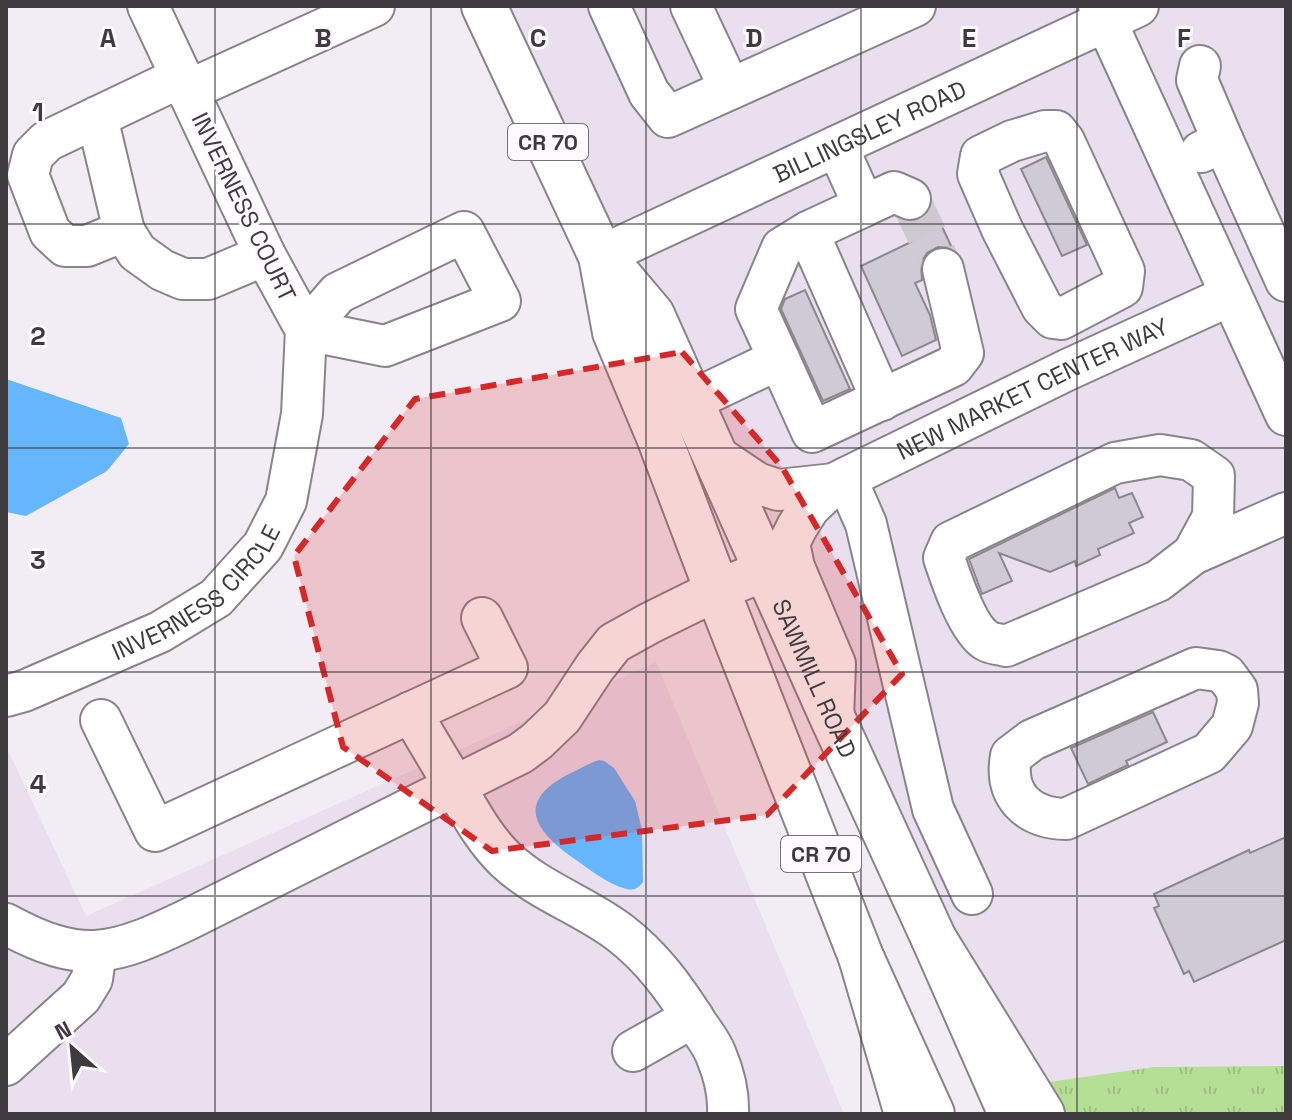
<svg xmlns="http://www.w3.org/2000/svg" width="1292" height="1120" viewBox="0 0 1292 1120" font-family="'Space Grotesk',sans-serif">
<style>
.built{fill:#eadfee}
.grass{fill:url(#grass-tufts)}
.water{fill:#65b6fd}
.building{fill:#cecbd4;stroke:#8a878f;stroke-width:2}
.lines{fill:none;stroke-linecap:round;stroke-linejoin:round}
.minor-tunnel{stroke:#cec9d0;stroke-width:40;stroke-dasharray:40 20;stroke-linecap:butt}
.minor-casing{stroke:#89848b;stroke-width:44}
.major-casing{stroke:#89848b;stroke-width:48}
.highway-casing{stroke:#89848b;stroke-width:48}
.minor{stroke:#fff;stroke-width:40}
.major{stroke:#fff;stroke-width:44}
.highway{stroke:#fff;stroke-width:44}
.marked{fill:#d62828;fill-opacity:0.2;stroke:#d62828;stroke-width:6;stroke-dasharray:16 10;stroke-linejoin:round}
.grid{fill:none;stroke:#3d3b3e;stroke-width:2;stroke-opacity:0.55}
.labels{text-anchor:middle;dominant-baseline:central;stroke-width:6;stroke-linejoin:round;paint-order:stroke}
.shield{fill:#fefaff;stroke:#777478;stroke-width:2}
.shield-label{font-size:22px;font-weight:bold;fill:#3d3b3e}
.street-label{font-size:24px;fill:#3d3b3e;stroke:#fefaff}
.grid-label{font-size:26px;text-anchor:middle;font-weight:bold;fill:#3d3b3e;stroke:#fefaff;stroke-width:6;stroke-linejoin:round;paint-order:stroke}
</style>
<defs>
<pattern id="grass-tufts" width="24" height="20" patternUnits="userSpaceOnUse" patternTransform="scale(2)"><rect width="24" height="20" fill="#b5df95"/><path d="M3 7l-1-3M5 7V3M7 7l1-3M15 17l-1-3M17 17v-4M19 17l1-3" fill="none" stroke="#9dc082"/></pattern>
</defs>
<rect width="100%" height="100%" fill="#f2ecf4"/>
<g class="built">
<polygon points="484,6 1286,6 1286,1066 1154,1067 1041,1083 934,939"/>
<polygon points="656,662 844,1114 6,1114 6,746 86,916"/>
</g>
<polygon class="grass" points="1286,1066 1286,1114 1056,1114 1041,1083 1154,1067"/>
<g class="water">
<polygon points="6,379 121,418 129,444 107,471 26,516 6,512"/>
<path d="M 599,760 L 604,761 L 614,768 L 635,801 L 642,830 L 643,882 C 639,887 635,891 627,889 C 612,886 591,871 579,862 C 541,836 511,806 565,776 C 576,771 587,764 599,760 Z"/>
</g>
<g class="building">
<polygon points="1046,157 1087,245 1062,256 1021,169"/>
<polygon points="932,205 952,248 938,247 927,253 921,263 922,280 915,283 930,315 936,340 902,356 861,266 911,242 901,220 912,222 923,218"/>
<polygon points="805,290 850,389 823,401 781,309 785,299"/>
<polygon points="1115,488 1119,498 1132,493 1143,517 1129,523 1134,533 1098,549 1100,555 1076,566 1075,561 1050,572 999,553 1012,581 982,594 969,559"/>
<polygon points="1153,712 1167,742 1126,761 1128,765 1088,784 1071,748"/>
<polygon points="1286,837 1286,940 1194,982 1189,971 1184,974 1154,908 1159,906 1154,894 1249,850 1250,853"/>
</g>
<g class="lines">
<polyline class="minor-tunnel" points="910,199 943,269"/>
<defs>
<g id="minor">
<polyline points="609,6 649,93 668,117 915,6"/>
<polyline points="691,6 730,89"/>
<polyline points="1099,6 1286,415"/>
<polyline points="1200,66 1197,80 1223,141 1201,152"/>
<polyline points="181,77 47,141 33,155 28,175 50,232 65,246 87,246 124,231 137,252 162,270 183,279 208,279 265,255"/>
<polyline points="187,91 374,6"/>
<polyline points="97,117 124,231"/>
<polygon points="1045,131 1056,131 1064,141 1124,271 1122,287 1061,319 1053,318 1042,307 1002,229 978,174 981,156 1012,141"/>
<polyline points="1223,141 1286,281"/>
<polyline points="864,206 894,192 910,199"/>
<polygon points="464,232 500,301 385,346 306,330 338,293"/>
<polyline points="808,232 882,400"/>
<path id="s1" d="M 601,256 L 1138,6"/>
<polyline points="779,359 812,432 953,366 963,353 943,269"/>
<polyline points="691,401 779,359 756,309 782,248 808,232 864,206 837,146"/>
<polyline points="715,455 757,483 778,490 834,484"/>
<path d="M 1160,455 L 1191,460 L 1214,476 L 1213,517 L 1193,554 L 1158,581 L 1006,646 C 1000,644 992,644 987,641 C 968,630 951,579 944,558 L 951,542 L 1115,463 Z"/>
<polyline points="846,478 866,524 933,809 972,894"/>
<polyline points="1193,554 1286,513"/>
<path d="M 1196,668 L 1218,671 L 1226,675 L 1237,690 L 1238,703 L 1232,726 L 1209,753 L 1066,819 C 1027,818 1004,795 1011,756 L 1032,740 Z"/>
<path id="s2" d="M 6,696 L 24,691 L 160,632 L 216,598 L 263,546 L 286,501 L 302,414 L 306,330 L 265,255 L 148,6"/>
<path d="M 411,712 C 425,737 440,761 454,785 C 470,812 484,839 506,860 C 539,891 583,905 619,932 C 652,957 675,989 697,1024 C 704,1034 712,1044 716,1055 C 724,1074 729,1094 728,1114"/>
<path id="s3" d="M 833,719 L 835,664 L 794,567 L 789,543 L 797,527 L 809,508 L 834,484 L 846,478 L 1067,370 L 1231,295"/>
<polyline points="101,720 155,831 507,668 482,618"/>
<path d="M 6,924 C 83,966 114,955 189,919 L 521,753 L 537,741 L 562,717 L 595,667 L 614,643 L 650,623 L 717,590 L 766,570"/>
<polyline points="633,1051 693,1017"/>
<polyline points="6,1065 81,997 92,979 96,951"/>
</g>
<g id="major">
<polyline points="484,6 601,256 615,332 659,437 717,590 861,957 932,1114"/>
<path id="s4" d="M 603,257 L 652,315 L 833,719 L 934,939 L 1011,1114"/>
</g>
<g id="highway">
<polyline points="934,939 1042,1114"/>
<polyline points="861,957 907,1114"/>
</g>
</defs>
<use href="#minor" class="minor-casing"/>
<use href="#major" class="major-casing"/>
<use href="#highway" class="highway-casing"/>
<use href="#minor" class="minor"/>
<use href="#major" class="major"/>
<use href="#highway" class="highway"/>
</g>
<path class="marked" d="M 682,352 L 782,467 L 902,674 L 767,815 L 492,851 L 343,747 L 294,556 L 415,399 Z"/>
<path class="grid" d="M 215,6 L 215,1114M 431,6 L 431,1114M 646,6 L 646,1114M 861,6 L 861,1114M 1077,6 L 1077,1114M 6,224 L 1286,224M 6,448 L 1286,448M 6,672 L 1286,672M 6,896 L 1286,896"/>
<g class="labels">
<g class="shield">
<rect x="508" y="124" width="80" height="36" rx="6"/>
<rect x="781" y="836" width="80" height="36" rx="6"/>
</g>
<g class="shield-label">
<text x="548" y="142">CR 70</text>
<text x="821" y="854">CR 70</text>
</g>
<g class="street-label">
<text stroke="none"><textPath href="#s1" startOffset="296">BILLINGSLEY ROAD</textPath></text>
<text transform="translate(244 207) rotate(64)">INVERNESS COURT</text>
<text stroke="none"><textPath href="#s3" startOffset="480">NEW MARKET CENTER WAY</textPath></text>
<text stroke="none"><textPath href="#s2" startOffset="220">INVERNESS CIRCLE</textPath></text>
<text stroke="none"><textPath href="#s4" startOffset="474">SAWMILL ROAD</textPath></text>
</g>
</g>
<g class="grid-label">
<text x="108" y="47">A</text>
<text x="323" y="47">B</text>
<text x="538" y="47">C</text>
<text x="754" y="47">D</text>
<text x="969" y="47">E</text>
<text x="1184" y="47">F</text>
<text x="38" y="121">1</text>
<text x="38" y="345">2</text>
<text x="38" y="569">3</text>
<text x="38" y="793">4</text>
</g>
<rect width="1292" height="1120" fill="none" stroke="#3d3b3e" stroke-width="16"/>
<g transform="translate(72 1048) rotate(333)" stroke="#fefaff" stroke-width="6" paint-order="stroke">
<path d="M0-6L14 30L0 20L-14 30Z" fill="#3d3b3e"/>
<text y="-12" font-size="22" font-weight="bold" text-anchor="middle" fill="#3d3b3e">N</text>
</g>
</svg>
